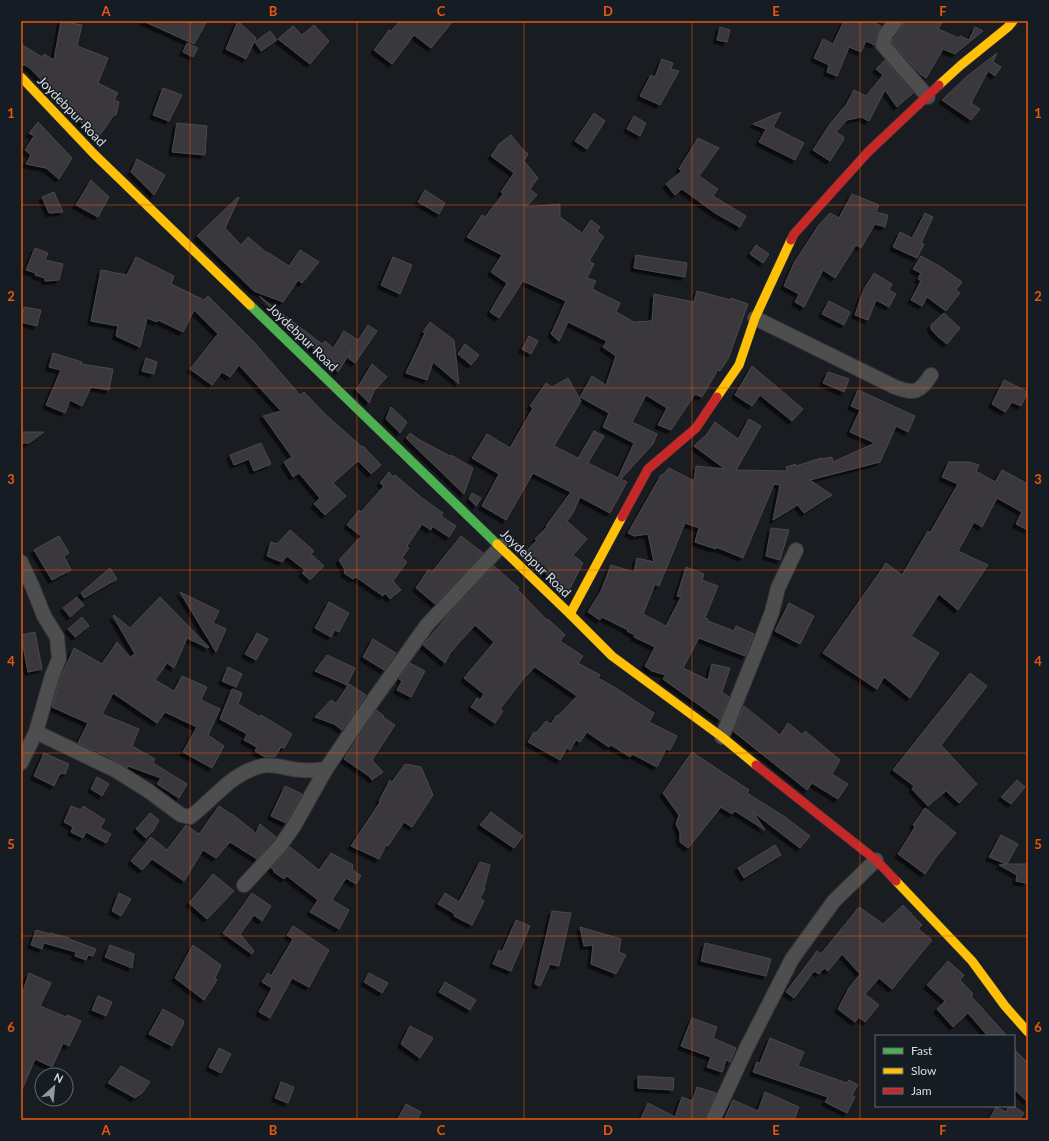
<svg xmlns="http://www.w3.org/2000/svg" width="1049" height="1141" viewBox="0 0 1049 1141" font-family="Lato,sans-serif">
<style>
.building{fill:#3b373d;stroke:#4a494c;filter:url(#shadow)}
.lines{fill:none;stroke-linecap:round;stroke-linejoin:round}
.street-casing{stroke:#35373a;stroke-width:16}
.fast-casing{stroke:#35373a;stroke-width:10}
.slow-casing{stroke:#35373a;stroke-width:10}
.jam-casing{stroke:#35373a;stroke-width:10}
.street{stroke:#4f4e4e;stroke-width:14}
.fast{stroke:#4caf50;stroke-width:9}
.slow{stroke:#ffc107;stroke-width:9}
.jam{stroke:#c62828;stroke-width:9}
.grid{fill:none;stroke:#e8590c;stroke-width:1;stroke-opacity:0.55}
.labels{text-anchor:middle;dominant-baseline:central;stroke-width:3;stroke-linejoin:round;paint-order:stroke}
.street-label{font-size:13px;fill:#d8dce1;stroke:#161c23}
.neatline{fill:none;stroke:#e8590c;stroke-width:1.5}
.grid-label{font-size:13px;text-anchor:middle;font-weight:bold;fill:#e8590c}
</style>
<defs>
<filter id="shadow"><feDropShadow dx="-3.5" dy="3.5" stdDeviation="0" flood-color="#0009"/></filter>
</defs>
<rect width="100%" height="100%" fill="#191c20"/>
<g class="building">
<polygon points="61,21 82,25 77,46 108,58 98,83 118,93 114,100 119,102 116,115 114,115 97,139 30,68 25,65 21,65 21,44 42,57 44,54 54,60"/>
<polygon points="143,21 207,21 194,44"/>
<polygon points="238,21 256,38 246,59 226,49"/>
<polygon points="400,21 453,21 431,48 414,35 392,64 374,50 389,30 391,31"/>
<polygon points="844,21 870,21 881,26 878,32 875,45 866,41 861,52 849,47 837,76 827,72 829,65 814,58 823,39 833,44"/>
<polygon points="904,21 943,21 938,29 959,38 960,36 969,40 975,27 983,31 955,54 943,49 926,78 920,74 892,43 894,38 903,26"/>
<polygon points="314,25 329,41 310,64 278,39 293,26 302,35"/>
<polygon points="720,27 730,30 727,42 717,40"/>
<polygon points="270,31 277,40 261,51 255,42"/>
<polygon points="187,43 198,48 193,57 183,52"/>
<polygon points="997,53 993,62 1001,67 995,76 988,71 971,103 980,109 971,120 942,100 965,78"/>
<polygon points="662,59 673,63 671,69 679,71 660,105 640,96 651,75 655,77"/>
<polygon points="885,60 913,93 897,107 885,90 869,121 861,117 847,120 836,132 844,137 843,138 844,139 830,161 813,150 830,124 846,105 854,90 866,96 883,75 876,69"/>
<polygon points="163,88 182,95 169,121 153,115"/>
<polygon points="781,112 773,127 804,143 795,160 759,142 766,129 753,124"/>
<polygon points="594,113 605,121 587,149 575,141"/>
<polygon points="634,116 646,123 640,136 627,129"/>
<polygon points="38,122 72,158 59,179 46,168 26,164 31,155 25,150 34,136 29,133"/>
<polygon points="177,123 207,126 205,155 172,152"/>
<polygon points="511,135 523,150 528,154 524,161 538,178 530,189 537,195 526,207 560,204 560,217 582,233 591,220 600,227 597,231 604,237 598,245 599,245 589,261 594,264 587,278 596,281 592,289 620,303 616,312 634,322 652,321 654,294 694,302 697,291 731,300 731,298 748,304 728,359 720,371 718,370 702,397 695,394 671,430 658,425 667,408 646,395 632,422 657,434 653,444 621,479 627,482 610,513 580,497 573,513 567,521 587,539 573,555 583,563 567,594 525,553 537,540 535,539 547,527 546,526 571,492 533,473 506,520 482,506 499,474 472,458 487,434 510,448 533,408 530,406 546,383 552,387 568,378 581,401 554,446 578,458 594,431 604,436 588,463 618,478 634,443 603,427 609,413 580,397 592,376 606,385 616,356 603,347 607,341 568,322 559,341 551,334 566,301 523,281 499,318 490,312 507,283 491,272 502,255 467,237 482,215 485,217 503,194 501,192 514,173 491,156 499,144"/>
<polygon points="698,138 719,148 699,176 718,189 713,196 746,216 740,227 715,213 682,189 675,195 666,184 682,171 679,169"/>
<polygon points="137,159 165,175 154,195 130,171 131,172"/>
<polygon points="91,180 109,197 98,217 76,205"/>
<polygon points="425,190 445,203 439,214 418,202"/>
<polygon points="54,192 63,212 49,213 42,197"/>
<polygon points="852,194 879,205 876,212 888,215 885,227 875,224 861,248 856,245 835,278 823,270 804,307 795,302 799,294 784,286 794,263 818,226 830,213 839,218"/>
<polygon points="238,197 239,198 225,228 241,245 248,237 267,253 267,252 289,266 300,250 319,262 302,283 298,280 283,302 254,291 197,236"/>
<polygon points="925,213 933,217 921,243 924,244 917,258 893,247 900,232 912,238"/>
<polygon points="756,245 769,254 763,263 750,254"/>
<polygon points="35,248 48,253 45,260 63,264 59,280 45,281 45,278 35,275 36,273 26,270"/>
<polygon points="636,255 687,263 685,277 634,268"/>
<polygon points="921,256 941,267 962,282 956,290 960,293 946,311 927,297 922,306 911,300 921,281 918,279 921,273 913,269"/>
<polygon points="136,257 174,276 171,284 204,300 208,296 254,342 300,395 304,392 326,415 362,447 363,446 381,465 371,474 358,461 333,483 346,496 325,515 314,504 320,498 299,473 293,477 284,462 292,457 263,416 281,411 239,365 230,377 222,372 212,385 190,369 218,334 194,310 183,332 158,320 157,322 147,318 140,347 116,336 118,326 91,321 101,270 127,275"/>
<polygon points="393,257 412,265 400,294 381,285"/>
<polygon points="874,273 892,284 889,290 896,294 889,307 876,300 868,320 855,315 864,289"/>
<polygon points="259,296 322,344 325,341 333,348 344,331 358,340 368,325 377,331 355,363 348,358 352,352 351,351 338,372"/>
<polygon points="829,301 850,312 844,325 822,314"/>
<polygon points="24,307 41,310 37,326 21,322"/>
<polygon points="944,313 960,328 947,344 937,336 931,329 931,325"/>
<polygon points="430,322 454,340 459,384 433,362 427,380 406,373 425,333 423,332"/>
<polygon points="529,336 538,341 531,354 522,349"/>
<polygon points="465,344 479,355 471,365 458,354"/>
<polygon points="53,353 82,362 81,364 113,369 109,390 91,387 82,406 70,400 65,413 46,405 61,370 49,367"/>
<polygon points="146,358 157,362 154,374 142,371"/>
<polygon points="372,364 387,377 374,391 369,403 356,390"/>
<polygon points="752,366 803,409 792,421 760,395 752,406 735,395"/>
<polygon points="828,372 849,379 844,392 823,383"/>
<polygon points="1004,380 1028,392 1021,406 1012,402 1005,412 992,404"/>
<polygon points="858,390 915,416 908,432 896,426 880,462 810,480 832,495 804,513 797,504 796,506 773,520 780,485 774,484 743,558 716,547 716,549 695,542 699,528 685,523 659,586 655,584 643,614 666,626 681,597 677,596 686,567 704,574 702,580 718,586 705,618 708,619 708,621 734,631 736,626 754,634 745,656 699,638 683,668 708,680 712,664 730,668 722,692 729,697 720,720 663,679 666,675 652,671 645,666 655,647 634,637 635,635 627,631 628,630 602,617 600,620 588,612 601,591 611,565 634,572 637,558 654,562 648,534 634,536 628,533 661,475 662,475 669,468 694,481 696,466 725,469 694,446 706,435 715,422 738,439 749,419 761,426 736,470 787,471 786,467 796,464 796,466 821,458 822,459 832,457 833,462 875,443 850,432 860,410 851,406"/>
<polygon points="391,407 407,422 400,433 386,419"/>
<polygon points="21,432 44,432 29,443 21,443"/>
<polygon points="410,433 418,439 450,456 451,455 473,468 464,494 406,438"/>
<polygon points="261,443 271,464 254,471 249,459 234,465 230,455"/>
<polygon points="949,462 970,462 979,465 976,471 995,482 1002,470 1028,484 1028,530 1016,524 1022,512 997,498 982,527 974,522 958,551 988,565 958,610 939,594 911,636 939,653 910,698 884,677 877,689 823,653 886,563 902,575 928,531 930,533 958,484 942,477"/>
<polygon points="389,472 393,477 395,475 422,498 443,513 441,516 456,526 449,537 432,526 431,530 422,524 407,546 409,548 402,558 407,562 393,581 401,590 390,599 385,593 383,596 356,577 353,579 344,573 345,570 339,560 361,536 347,525 359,510 361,512 384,486 380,483"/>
<polygon points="472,493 481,498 476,506 469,499"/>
<polygon points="771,528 789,530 780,560 766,556"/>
<polygon points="290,530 314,551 311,554 324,566 310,580 302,573 305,570 287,556 282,562 267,556 271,542 277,544"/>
<polygon points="59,536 69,553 64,556 71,570 52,580 34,550"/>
<polygon points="461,536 483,553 435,604 416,588 428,570 432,572"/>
<polygon points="494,566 519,588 517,589 547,620 548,619 565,635 560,641 583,656 578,663 600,675 598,678 614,687 654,713 649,722 677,736 670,750 666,749 657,767 632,754 630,757 611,745 609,747 587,732 580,742 576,740 570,750 567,748 560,760 528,742 534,732 536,733 546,721 551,724 557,715 558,716 577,696 535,667 524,678 500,709 503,711 495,723 471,707 477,698 480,700 484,694 464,678 494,642 475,625 450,653 445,663 423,645 449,614"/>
<polygon points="110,568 117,579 84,598 81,593"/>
<polygon points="180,592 219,611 213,623 226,629 216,652"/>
<polygon points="77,597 84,605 70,617 63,608"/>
<polygon points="160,597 209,647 208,648 187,638 174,668 167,663 155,680 174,691 182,676 207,687 201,700 220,709 208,735 224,746 212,768 183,752 197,727 165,712 157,723 113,693 102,714 139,729 132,746 155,759 153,763 187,784 179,798 157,784 161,778 128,766 127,768 109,757 78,743 88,723 52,707 60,679 74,648 102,664 117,642 130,657 135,654 113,616 114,615 130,628"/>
<polygon points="329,602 349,613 339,632 335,630 331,637 315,628"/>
<polygon points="789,603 814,616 800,644 775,631"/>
<polygon points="82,617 89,626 75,637 68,629"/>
<polygon points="35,632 42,669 28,672 21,635"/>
<polygon points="257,633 268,639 256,660 245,654"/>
<polygon points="373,639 396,653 384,670 363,657"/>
<polygon points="327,655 355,668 347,685 315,671"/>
<polygon points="410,663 425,671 411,697 397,690 402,681 399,679"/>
<polygon points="228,667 242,674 236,687 222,681"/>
<polygon points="970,673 987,686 941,745 977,784 959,803 946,791 928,806 912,789 914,786 893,770"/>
<polygon points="349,684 366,695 342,730 334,724 315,717 331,700 336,703"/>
<polygon points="232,689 242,693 238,704 260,717 261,715 292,734 284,748 281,747 275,757 265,757 255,751 257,747 244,740 247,734 220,719"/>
<polygon points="744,706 780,735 788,723 803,735 805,731 840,760 832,774 848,784 838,799 812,783 807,790 733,731"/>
<polygon points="376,710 384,716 383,717 395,725 372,760 383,772 372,780 369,776 344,759"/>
<polygon points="692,752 749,790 747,793 785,817 810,836 800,848 753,812 765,830 735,811 732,814 721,807 688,848 680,842 680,832 676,824 679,815 663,793"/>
<polygon points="44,753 69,764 65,774 62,773 60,775 59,775 54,786 34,776"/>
<polygon points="405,764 421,767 433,795 412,827 404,822 388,846 386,845 379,859 351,846 380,802 379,801 390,780 392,782"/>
<polygon points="97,777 109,784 102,796 91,789"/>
<polygon points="1017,780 1025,787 1011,804 1001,797"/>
<polygon points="285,786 302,794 286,823 271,816"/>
<polygon points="71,806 81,810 83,806 105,820 100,828 111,834 106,843 86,832 83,838 71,832 73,827 64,822"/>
<polygon points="219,806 231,814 232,814 256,833 260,824 276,837 257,859 230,842 216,858 203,850 184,881 152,859 142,870 131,861 151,837 167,850 186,825 199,834"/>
<polygon points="925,808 956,833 936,857 925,874 898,854 915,827 913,825"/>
<polygon points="491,812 523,836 514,848 480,825"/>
<polygon points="150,813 159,820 153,831 146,838 136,829"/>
<polygon points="1001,835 1018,844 1007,864 1028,864 1028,873 1026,883 1016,881 1017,875 999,865 1006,864 989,857"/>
<polygon points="775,845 781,855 744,878 738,868"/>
<polygon points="290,847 319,870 331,853 353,865 352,869 361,876 356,884 346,878 332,900 349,910 339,929 310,912 318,900 287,876 284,879 274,872 274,870 271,868"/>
<polygon points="480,862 490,865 484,888 485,889 480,898 484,901 472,925 454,916 455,914 438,904 445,893 459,902"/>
<polygon points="213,874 234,891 207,919 189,903"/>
<polygon points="119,893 131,899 121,916 112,911"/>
<polygon points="252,893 271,906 262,921 254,915 240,934 254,951 252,954 223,933"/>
<polygon points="903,905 922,925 918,929 932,940 892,989 879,978 865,994 879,1005 865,1022 859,1017 855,1022 838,1009 849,988 860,974 842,954 828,971 824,968 819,974 814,971 794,998 786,992 817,951 821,954 859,907 883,924"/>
<polygon points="552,911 571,913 559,966 550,964 540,986 535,984"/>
<polygon points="516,920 530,926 511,971 493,964 499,950 502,952"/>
<polygon points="293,926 329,950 309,987 292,978 270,1018 259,1012 272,988 262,982 268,973 271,976 293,939 287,935"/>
<polygon points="580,927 621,939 619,952 626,955 616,974 591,964 593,945 584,946"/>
<polygon points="36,930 50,934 50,933 69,938 69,939 96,949 93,956 88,955 86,960 75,956 76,952 44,943 42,949 31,945"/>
<polygon points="705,943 771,959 766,976 701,961"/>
<polygon points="110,945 134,954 132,968 105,957"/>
<polygon points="193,945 221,965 215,978 217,980 204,1000 175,978"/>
<polygon points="948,961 964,975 960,980 973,994 971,996 1007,1036 988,1036 968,1013 953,1027 937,1009 945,1001 927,985"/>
<polygon points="29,973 51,983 40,1006 66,1017 67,1015 81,1021 69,1046 63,1043 52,1067 35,1059 21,1092 21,997"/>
<polygon points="369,973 388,983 382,993 364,982"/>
<polygon points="445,982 476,1000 470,1010 439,992"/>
<polygon points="98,996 112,1002 106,1016 92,1010"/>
<polygon points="163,1009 184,1021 183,1022 184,1023 172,1046 149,1034"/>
<polygon points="692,1018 717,1027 713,1038 736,1048 730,1062 726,1060 722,1072 707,1067 711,1057 681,1046"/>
<polygon points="410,1026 433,1038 420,1058 401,1044"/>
<polygon points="770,1038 804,1052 798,1066 847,1083 849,1080 858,1085 852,1095 855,1097 847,1113 825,1102 828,1097 753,1072 757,1062 760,1063"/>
<polygon points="219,1048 231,1054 221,1073 209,1067"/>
<polygon points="1014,1049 1028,1063 1028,1102 1014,1089"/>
<polygon points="121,1066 150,1082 142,1093 135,1098 108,1083"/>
<polygon points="638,1076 674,1078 673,1090 638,1088"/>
<polygon points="281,1082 294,1087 288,1103 275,1098"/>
<polygon points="697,1087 716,1093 705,1120 640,1120 648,1103 675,1117 682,1097 692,1101"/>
<polygon points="765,1092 799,1107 794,1120 724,1120 733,1100 758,1111"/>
<polygon points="406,1104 421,1112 417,1120 397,1120"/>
<polygon points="1009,1106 1013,1106 1024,1113 1020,1119 1021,1120 989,1120 996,1107 1006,1112"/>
</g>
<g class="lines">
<defs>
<g id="street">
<polyline points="896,21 886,34 883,45 928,97"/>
<path d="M 755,318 L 895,387 C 915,394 919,393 931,375"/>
<polyline points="21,562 33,588 44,616 57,637 59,659 52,676 36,732 21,763"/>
<path d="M 36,732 L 117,771 L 150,792 L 181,815 L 190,817 C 213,800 232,772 262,766 C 275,763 289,770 302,770 C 310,771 318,770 326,769"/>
<polyline points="722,737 763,635 772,612 778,588 796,550"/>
<polyline points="244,885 280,846 294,826 326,769 362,716 427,625 501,546"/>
<polyline points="713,1120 747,1047 792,959 834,901 876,860"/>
</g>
<polyline id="fast" points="250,305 497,544"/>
<g id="slow">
<polyline points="21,77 94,154 250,305"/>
<polyline points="939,85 961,65 1008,27 1013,21"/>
<polyline points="717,397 739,365 755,318 791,240"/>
<polyline points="497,544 570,614 622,517"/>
<polyline points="570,614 612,656 722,737 756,765"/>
<polyline points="896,881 972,961 1005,1006 1028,1032"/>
</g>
<g id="jam">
<polyline points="791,240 794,234 868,152 939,85"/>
<polyline points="622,517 648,469 696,428 717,397"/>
<polyline points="756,765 876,860 896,881"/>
</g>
</defs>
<use href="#street" class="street-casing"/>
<use href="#fast" class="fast-casing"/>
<use href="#slow" class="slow-casing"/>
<use href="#jam" class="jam-casing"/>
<use href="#street" class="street"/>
<use href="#fast" class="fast"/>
<use href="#slow" class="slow"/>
<use href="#jam" class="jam"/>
</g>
<path class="grid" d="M 190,21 L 190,1120M 357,21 L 357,1120M 524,21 L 524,1120M 692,21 L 692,1120M 860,21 L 860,1120M 21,205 L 1028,205M 21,388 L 1028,388M 21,570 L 1028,570M 21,753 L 1028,753M 21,936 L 1028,936"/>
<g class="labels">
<g class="street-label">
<text transform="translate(72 111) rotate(46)">Joydebpur Road</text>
<text transform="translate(303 337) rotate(44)">Joydebpur Road</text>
<text transform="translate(536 563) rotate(44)">Joydebpur Road</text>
</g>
</g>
<rect width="1049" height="1141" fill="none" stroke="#161c23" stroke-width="44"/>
<rect x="875" y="1035" width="140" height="72" fill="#161c23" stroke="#64696f"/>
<rect x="883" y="1048" width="20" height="6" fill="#4caf50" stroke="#64696f"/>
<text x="911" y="1055" font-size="12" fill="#d8dce1">Fast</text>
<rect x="883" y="1068" width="20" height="6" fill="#ffc107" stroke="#64696f"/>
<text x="911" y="1075" font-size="12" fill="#d8dce1">Slow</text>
<rect x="883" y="1088" width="20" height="6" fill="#c62828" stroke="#64696f"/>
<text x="911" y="1095" font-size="12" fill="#d8dce1">Jam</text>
<g transform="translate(54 1087) rotate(27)"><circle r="19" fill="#161c23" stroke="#64696f"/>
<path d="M0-3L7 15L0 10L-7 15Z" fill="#95999d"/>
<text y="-6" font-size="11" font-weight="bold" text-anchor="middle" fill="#d8dce1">N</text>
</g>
<rect x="22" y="22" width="1005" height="1097" class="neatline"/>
<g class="grid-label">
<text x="106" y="16">A</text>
<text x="273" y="16">B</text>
<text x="441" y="16">C</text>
<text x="608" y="16">D</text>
<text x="776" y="16">E</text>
<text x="943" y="16">F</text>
<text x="11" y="118">1</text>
<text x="1038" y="118">1</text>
<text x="11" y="301">2</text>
<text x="1038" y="301">2</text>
<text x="11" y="484">3</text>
<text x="1038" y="484">3</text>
<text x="11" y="666">4</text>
<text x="1038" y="666">4</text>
<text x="11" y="849">5</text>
<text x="1038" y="849">5</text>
<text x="11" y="1032">6</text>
<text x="1038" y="1032">6</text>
<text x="106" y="1135">A</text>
<text x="273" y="1135">B</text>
<text x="441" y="1135">C</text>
<text x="608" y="1135">D</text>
<text x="776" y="1135">E</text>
<text x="943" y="1135">F</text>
</g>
</svg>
